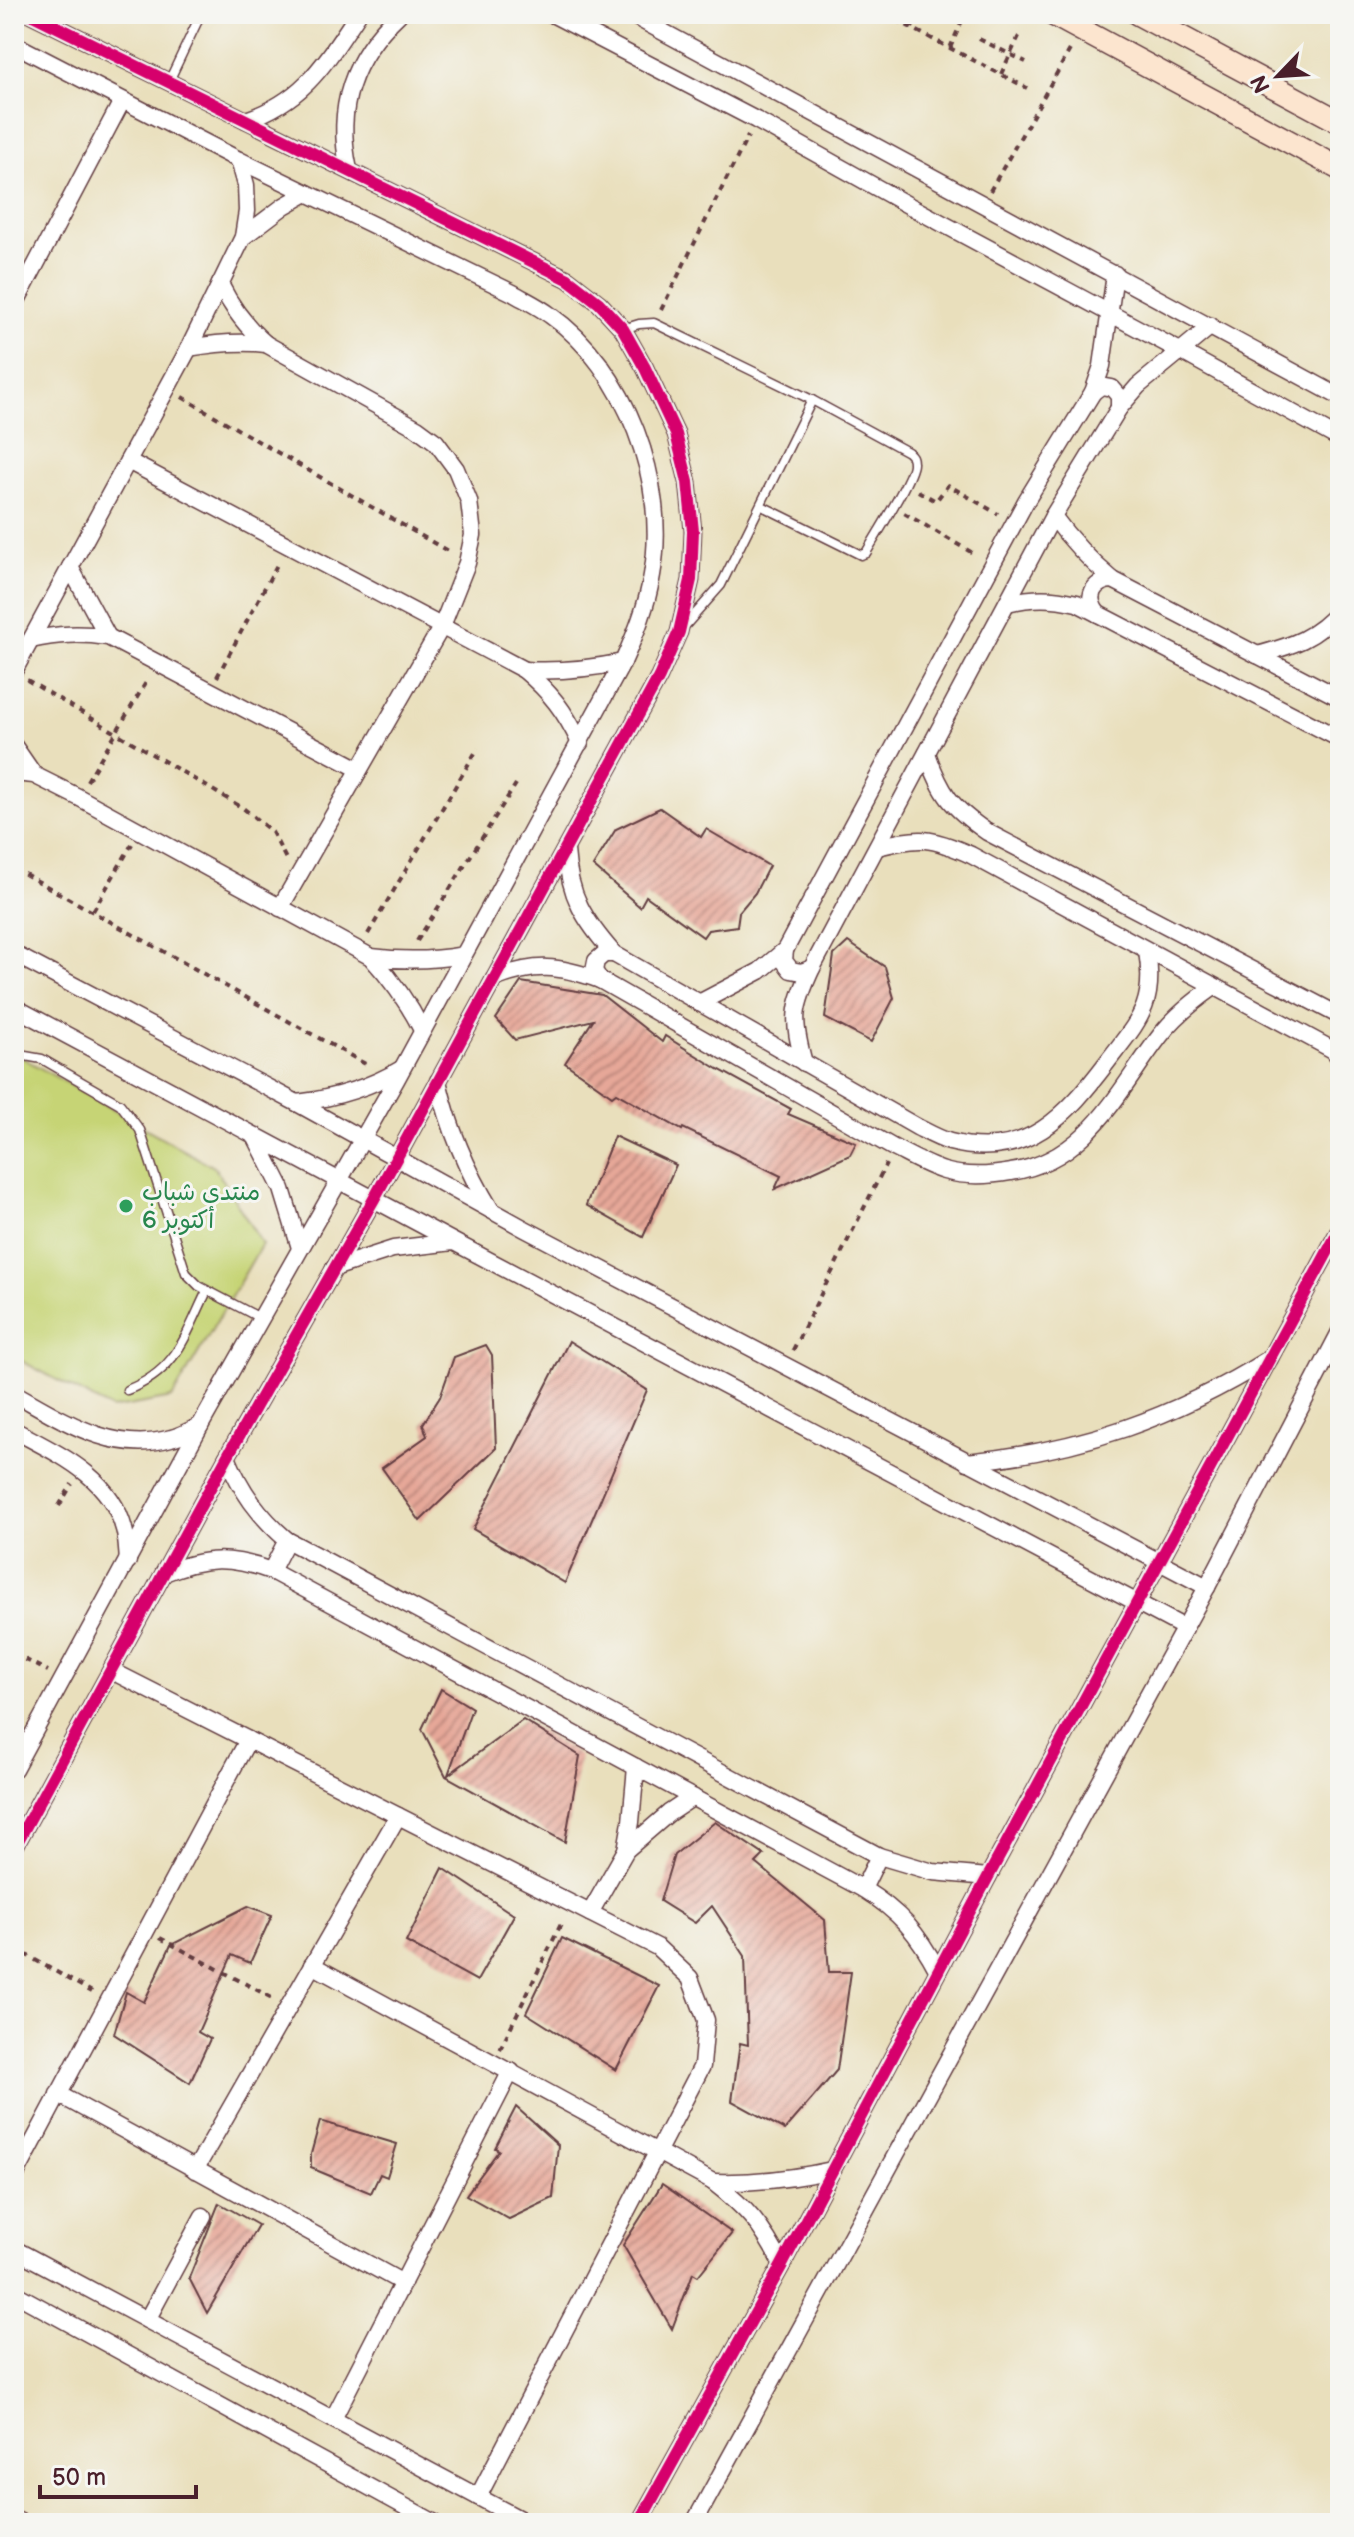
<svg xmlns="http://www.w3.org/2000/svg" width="1354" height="2537" viewBox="0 0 1354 2537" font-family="'Balsamiq Sans','Playpen Sans Arabic',sans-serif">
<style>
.green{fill:#c6d475;stroke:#887a50;stroke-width:2}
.building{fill:url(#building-hatch)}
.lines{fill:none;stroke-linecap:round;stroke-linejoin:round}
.service-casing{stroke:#623c41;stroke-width:11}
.minor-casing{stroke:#623c41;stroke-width:19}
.secondary-casing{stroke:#623c41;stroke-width:25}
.path{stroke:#623c41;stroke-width:4;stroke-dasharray:6 6;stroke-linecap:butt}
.service{stroke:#fff;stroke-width:8}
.minor{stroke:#fff;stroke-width:16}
.secondary{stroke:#fce5cf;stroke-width:22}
.cycleway-casing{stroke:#f6f6f2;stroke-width:17}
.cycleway{stroke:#d6006c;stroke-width:12}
.leisure-dot{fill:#2e9e5b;stroke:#f6f6f2;stroke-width:3}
.labels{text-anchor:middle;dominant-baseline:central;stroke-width:6;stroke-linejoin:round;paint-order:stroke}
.leisure-label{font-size:24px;fill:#27864d;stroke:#f6f6f2;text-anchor:start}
</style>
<defs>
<pattern id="building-hatch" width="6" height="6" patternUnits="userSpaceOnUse" patternTransform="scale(2)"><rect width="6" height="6" fill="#e6a798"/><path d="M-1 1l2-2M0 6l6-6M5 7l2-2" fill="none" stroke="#bc877c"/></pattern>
</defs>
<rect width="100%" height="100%" fill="#f6f6f2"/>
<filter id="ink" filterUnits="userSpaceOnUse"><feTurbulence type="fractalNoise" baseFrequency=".0125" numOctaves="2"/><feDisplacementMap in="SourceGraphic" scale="16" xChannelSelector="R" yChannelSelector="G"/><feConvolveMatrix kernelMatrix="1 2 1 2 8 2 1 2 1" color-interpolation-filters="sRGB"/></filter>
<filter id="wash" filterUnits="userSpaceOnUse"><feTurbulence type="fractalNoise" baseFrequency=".006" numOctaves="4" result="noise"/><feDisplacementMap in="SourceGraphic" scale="32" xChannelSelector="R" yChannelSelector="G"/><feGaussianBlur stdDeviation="1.8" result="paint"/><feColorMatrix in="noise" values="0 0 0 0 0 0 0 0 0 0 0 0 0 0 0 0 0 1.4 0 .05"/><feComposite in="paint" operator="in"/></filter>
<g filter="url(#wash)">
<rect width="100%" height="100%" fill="#e9dfbc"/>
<polygon class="green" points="14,1053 215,1168 262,1244 172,1398 111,1409 14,1357"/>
<g id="blocks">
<g class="building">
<polygon points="660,808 701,837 706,829 769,866 755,893 739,912 737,926 708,930 703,937 646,896 640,907 593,866 616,829"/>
<polygon points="848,942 885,967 894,998 871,1042 825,1018 834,955"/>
<polygon points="521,982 602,995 662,1042 665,1036 718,1069 791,1109 788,1114 856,1143 850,1155 775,1189 781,1176 683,1128 682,1130 616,1093 612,1096 565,1063 593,1020 515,1040 496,1019"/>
<polygon points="614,1136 676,1165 643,1237 586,1205"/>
<polygon points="569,1341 647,1390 565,1583 473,1529"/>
<polygon points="486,1345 492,1355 496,1448 420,1521 382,1468 427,1436 423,1424 440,1397 454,1357"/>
<polygon points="441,1689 472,1708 448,1775 523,1720 580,1756 565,1842 446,1776 422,1729"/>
<polygon points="715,1822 764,1855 756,1863 825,1920 829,1972 851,1972 837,2070 785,2130 732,2101 740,2043 748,2045 745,1956 712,1906 695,1923 660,1901 674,1855"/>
<polygon points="443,1868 514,1915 477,1981 406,1942"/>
<polygon points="248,1906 272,1915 250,1963 232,1955 198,2032 210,2039 190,2083 114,2034 126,1992 144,2002 171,1945"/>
<polygon points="562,1938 659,1986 616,2070 526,2013"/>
<polygon points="516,2107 558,2145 553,2198 509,2219 466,2195 499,2150 495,2148"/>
<polygon points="320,2121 397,2144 387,2177 380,2174 371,2193 311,2168 311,2154"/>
<polygon points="662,2184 732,2233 698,2276 693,2273 672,2329 623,2245"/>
<polygon points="219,2203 258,2225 207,2313 189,2278"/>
</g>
</g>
</g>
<g filter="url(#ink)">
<use href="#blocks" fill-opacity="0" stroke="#623c41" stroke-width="2"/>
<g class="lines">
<defs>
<g id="service">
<polyline points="169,81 201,14"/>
<path d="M 623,329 L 639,324 L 654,323 L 812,400 L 908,452 C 912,456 913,457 913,463 C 914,476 875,537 866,553 L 861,555 L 762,506"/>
<polyline points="683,628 721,585 812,400"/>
<polyline points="14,1054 42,1059 106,1096 120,1104 140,1130 186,1273 199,1286 260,1318"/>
<path d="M 127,1390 C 177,1371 185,1336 207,1291"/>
</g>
<g id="minor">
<polyline points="552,14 756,120 906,204 1182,352 1340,439"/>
<polyline points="630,14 1340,397"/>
<path d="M 14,44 L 239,160 L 513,293 C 525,300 538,306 550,315 C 626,368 669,484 652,575 C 647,606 636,633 623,662 L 396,1080 L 200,1426 L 14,1769"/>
<path d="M 246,120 C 305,100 325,63 358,14"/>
<path d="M 349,170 C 335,108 352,58 399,14"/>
<polyline points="243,237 284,206 307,193"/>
<path d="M 220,284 C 232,308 245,326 266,344 L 417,428 L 436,442 L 456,469 L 469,501 L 473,535 L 467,563 L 442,626 L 280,908"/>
<polyline points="14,306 122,101"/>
<path d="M 189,348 C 216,343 239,341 266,344"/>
<polyline points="1093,392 1101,386 1112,388 1119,396 1119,408"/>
<path d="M 128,461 L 524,670 C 551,693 565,711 580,743"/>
<path d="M 1053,516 C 1071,541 1090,561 1113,580 L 1340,698"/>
<polyline points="70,567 108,637"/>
<path d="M 1007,603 C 1032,597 1052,597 1077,603 L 1340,739"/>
<path d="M 1098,614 C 1085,598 1092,581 1113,580"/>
<path d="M 31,640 C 58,634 80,633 108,637 L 359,769"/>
<path d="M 1257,655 C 1292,646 1316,638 1340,610"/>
<path d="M 524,670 C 558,672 589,669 623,662"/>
<polyline points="14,671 189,348 243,237 247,211 246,185 239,160"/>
<polyline points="14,746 34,775"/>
<path d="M 927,753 C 941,794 951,807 987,832 L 1340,1016"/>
<path d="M 14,773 L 34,775 L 78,797 L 371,957 C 392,980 408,1002 422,1030"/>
<path d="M 877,847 C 920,836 931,837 971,855 L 1333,1050 L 1340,1058"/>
<path d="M 566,850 C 569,896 584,920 614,954 L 917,1127 C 927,1132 939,1139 950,1142 C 1027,1162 1067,1115 1108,1061 C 1139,1020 1156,1005 1147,951"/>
<polyline points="785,950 784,961 791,970 802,972 812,968"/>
<polyline points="14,954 297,1103 525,1229 1207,1587"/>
<path d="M 371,957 C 403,961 431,961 463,955"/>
<path d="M 494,979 C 535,963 558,965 600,980 L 894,1148 C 910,1156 927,1166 944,1171 C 966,1177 989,1176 1011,1172 C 1088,1160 1117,1092 1160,1036 C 1175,1016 1194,1001 1214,987"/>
<polyline points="600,980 594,971 596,961 604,954 614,954"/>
<polyline points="699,1003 760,971 785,950 1026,501 1093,392 1102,366 1115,274"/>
<polyline points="14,1007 454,1242 1185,1628"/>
<path d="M 804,1063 C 792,1019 793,1009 812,968 L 1053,516 L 1119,408 L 1138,386 L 1211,326"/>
<path d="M 438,1081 C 449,1128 466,1169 491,1210"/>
<path d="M 297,1103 C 334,1098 368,1089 401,1069"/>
<polyline points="255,1136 282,1189 300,1248"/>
<polyline points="334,1268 393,1249 453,1242"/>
<path d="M 14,1393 C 63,1420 113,1455 171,1438 C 181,1436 190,1430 200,1426"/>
<path d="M 14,1430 C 58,1454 110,1476 124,1529 C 127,1539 127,1551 128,1561"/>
<path d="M 227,1457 C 241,1491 259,1516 287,1540 L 879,1856 L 933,1872 L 988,1877"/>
<path d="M 967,1462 C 1080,1451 1174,1418 1270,1358"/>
<polyline points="271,1571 287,1540"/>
<path d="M 164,1573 C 205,1557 230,1556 271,1571 L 863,1889 C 900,1912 918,1933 938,1971"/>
<polyline points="112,1671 657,1947 690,1978 706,2020 702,2066 478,2497"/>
<polyline points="14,1848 227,1457 374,1199 659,677 679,632 691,580 693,531 688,482 676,434 645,368 623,329 599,303 568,279 31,14"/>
<polyline points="626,1850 631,1822 636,1767"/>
<polyline points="863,1889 879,1856"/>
<polyline points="590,1913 626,1850 669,1813 693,1797"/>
<path d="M 312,1965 L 713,2182 C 748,2209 762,2226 782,2265"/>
<polyline points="58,2094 403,2283"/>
<polyline points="195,2170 398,1816"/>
<polyline points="14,2178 248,1740"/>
<path d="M 713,2182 C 754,2183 792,2179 832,2170"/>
<polyline points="14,2249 527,2523"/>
<polyline points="14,2293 435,2523"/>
<polyline points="147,2320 203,2216"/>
<polyline points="333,2419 511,2071"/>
<polyline points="14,2519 22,2523"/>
<polyline points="639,2523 782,2265 988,1877 1340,1229"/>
<polyline points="694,2523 1207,1587 1340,1332"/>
</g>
<g id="secondary">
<polyline points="1052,14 1340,169"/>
<polyline points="1138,14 1340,122"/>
</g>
</defs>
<use href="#service" class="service-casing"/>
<use href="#minor" class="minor-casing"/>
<use href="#secondary" class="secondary-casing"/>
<g class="path">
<polyline points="896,20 1027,88"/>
<polyline points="912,28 918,14"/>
<polyline points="979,39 1026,62"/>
<polyline points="950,48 965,14"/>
<polyline points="1001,74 1020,34"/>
<polyline points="990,191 1071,48"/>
<polyline points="661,310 748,136"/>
<polyline points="182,397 451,553"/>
<polyline points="918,491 936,501 948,485 998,514"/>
<polyline points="904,513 976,555"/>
<polyline points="217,677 279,561"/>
<polyline points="27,680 243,808 272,832 286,859"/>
<polyline points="87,781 148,679"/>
<polyline points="14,868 369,1066"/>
<polyline points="93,911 132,844"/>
<polyline points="368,934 478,748"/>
<polyline points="417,941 516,784"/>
<polyline points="793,1350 886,1164"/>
<polyline points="59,1506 72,1484"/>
<polyline points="14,1654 48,1671"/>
<polyline points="160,1938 272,1998"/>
<polyline points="14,1948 92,1992"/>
<polyline points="500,2049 563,1920"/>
</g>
<use href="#service" class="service"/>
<use href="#minor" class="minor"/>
<use href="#secondary" class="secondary"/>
<defs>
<g id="cycleway">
<polyline points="14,1848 227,1457 374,1199 659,677 679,632 691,580 693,531 688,482 676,434 645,368 623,329 599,303 568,279 31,14"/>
<polyline points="639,2523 782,2265 988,1877 1340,1229"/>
</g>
</defs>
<use href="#cycleway" class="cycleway-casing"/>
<use href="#cycleway" class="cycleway"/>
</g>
</g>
<circle class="leisure-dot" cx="126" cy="1206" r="8"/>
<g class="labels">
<g class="leisure-label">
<text x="142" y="1192">منتدى شباب<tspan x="142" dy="28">6 أكتوبر</tspan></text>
</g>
</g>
<rect width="1354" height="2537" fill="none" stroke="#f6f6f2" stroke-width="48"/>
<g transform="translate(1278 76) rotate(245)" stroke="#f6f6f2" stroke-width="6" paint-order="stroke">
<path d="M0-6L14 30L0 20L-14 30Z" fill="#4a1f2b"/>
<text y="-12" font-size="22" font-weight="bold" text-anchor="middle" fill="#4a1f2b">N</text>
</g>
<path d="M40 2485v12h156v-12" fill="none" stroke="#4a1f2b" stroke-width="4"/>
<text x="52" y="2485" font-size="24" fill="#4a1f2b" stroke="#f6f6f2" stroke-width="6" paint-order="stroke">50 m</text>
</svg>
